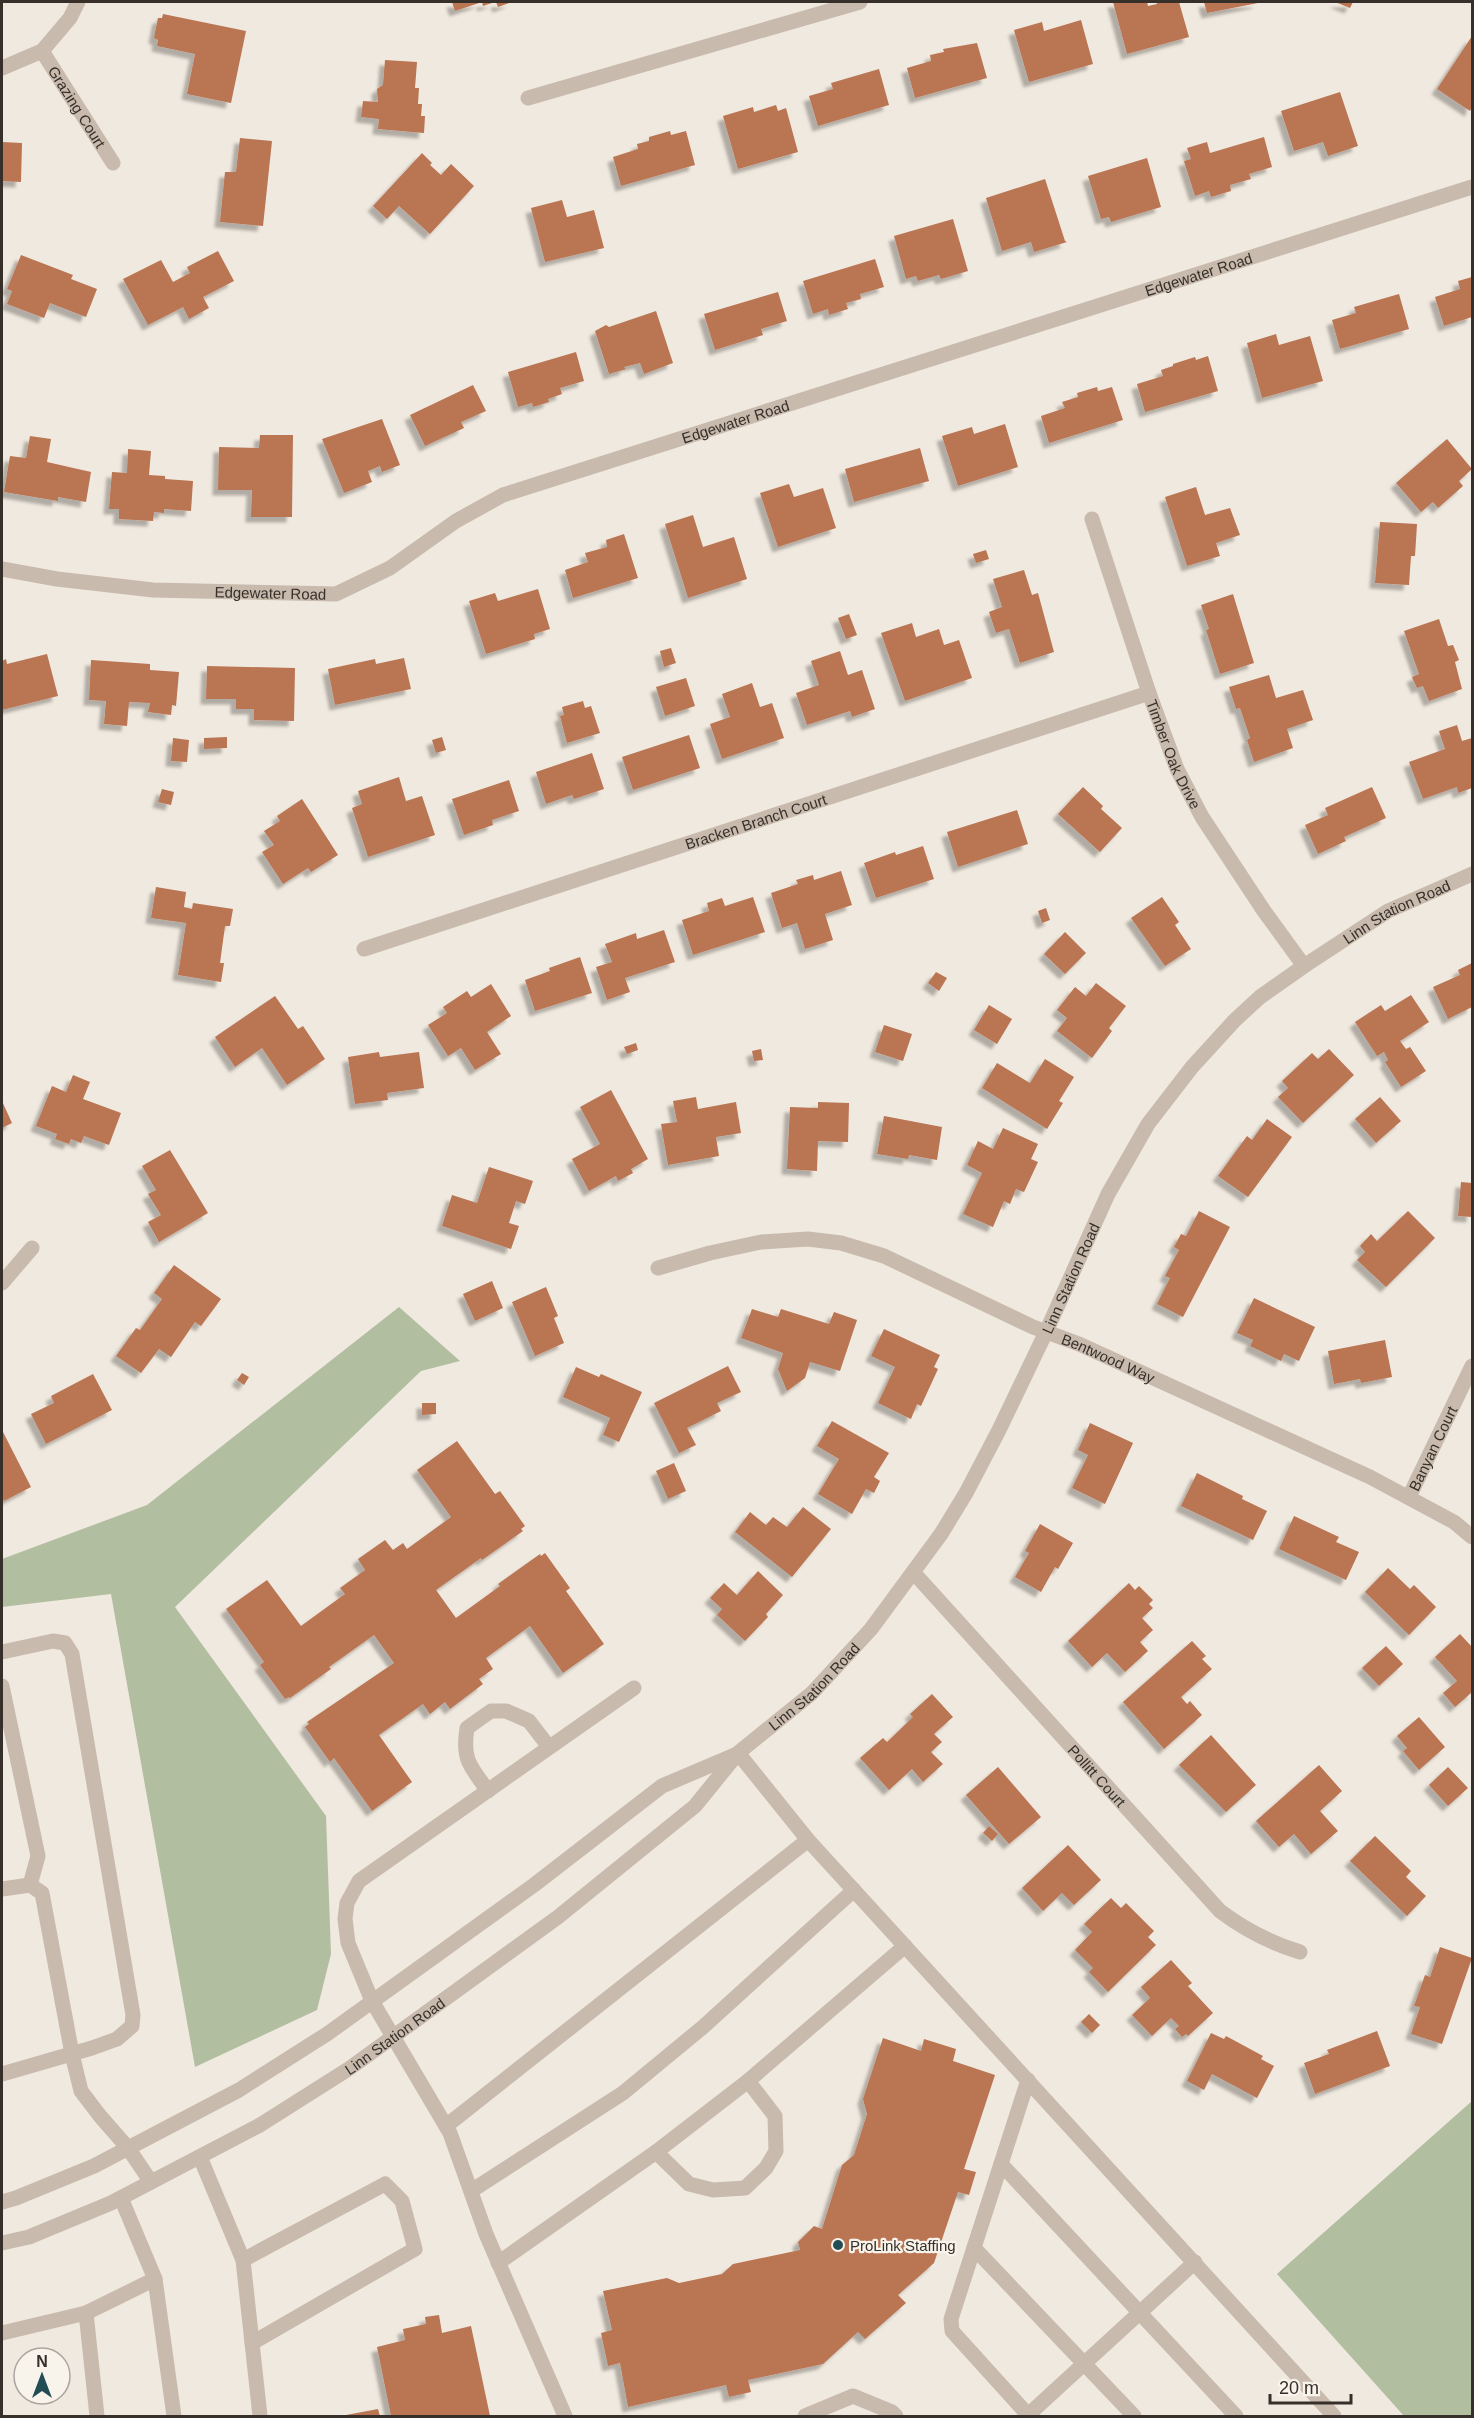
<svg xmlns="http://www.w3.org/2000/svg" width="1474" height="2418" viewBox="0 0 1474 2418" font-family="Helvetica,sans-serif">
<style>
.green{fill:#b2bea0}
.building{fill:#ba7453;filter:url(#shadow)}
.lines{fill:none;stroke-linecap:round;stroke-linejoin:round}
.minor{stroke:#c8baac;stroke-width:15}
.poi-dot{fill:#234d54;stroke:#f8f3eb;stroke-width:2}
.labels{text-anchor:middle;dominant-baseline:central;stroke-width:4.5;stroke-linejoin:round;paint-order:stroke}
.street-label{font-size:15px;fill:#362f2a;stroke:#f8f3eb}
.poi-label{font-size:15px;fill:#362f2a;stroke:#f8f3eb;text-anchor:start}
</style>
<defs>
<filter id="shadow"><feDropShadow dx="-5.5" dy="5.5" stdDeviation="1.5" flood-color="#0004"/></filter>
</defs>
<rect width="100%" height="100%" fill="#f0e9df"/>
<g class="green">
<polygon points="399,1307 460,1361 421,1371 175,1607 326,1816 331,1954 317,2010 195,2067 111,1594 2,1607 2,1559 147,1505"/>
<polygon points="1472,2101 1472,2416 1404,2416 1277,2274"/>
</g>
<g class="building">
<polygon points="452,2 495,2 483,6 482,2 455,11"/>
<polygon points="496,2 512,2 498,7"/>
<polygon points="1113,2 1147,2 1148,6 1157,4 1157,2 1179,2 1189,37 1127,54"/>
<polygon points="1204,2 1258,2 1258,3 1207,13"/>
<polygon points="1335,2 1353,2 1350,8"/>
<polygon points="163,14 246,31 231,103 187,94 195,54 157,46 158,40 154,38 158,18 162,18"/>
<polygon points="1081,20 1093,64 1029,82 1014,30 1042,22 1044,31"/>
<polygon points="1472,36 1472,107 1470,111 1437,89"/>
<polygon points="977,43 987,78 915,98 907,68 931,61 930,55 944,52 943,49"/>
<polygon points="385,60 417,62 415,88 419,88 418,104 422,104 421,116 425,116 424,133 378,129 379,119 361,117 363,101 378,102 377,89 383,85"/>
<polygon points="879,69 889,105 818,126 809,96 833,89 831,83"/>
<polygon points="1340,92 1358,146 1328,156 1323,142 1294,151 1281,111"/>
<polygon points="776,105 778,111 786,108 798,152 738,169 723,116 753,107 754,112"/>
<polygon points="670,131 671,135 686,131 695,165 621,186 613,157 638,149 637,144 649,141 649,137"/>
<polygon points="1264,137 1272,167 1249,174 1251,179 1230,185 1231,191 1211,197 1209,191 1195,196 1184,161 1191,159 1187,148 1207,142 1210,153"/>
<polygon points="240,138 272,141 263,226 220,222 225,172 236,172"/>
<polygon points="2,142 22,143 21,182 2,181"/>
<polygon points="422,153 432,163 430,165 441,175 451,164 474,186 430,234 399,206 387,219 373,206"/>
<polygon points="1147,158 1161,207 1111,222 1109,217 1101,219 1088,176"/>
<polygon points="1045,179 1065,241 1067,242 1034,252 1031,242 1002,251 986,198"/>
<polygon points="562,200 567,217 594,210 604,248 545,262 531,208"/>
<polygon points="953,219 968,271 941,279 939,275 918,281 916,276 906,279 894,236"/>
<polygon points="218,251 234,281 203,297 209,308 189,319 183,307 148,325 123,279 161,260 173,282 190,273 187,267"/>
<polygon points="21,255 73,275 71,279 97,289 86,317 50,303 44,318 7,304 12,291 7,289"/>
<polygon points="875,259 884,287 860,294 861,299 846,303 848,309 829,315 828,309 813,314 803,281"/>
<polygon points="1472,277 1472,317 1444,326 1435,297 1460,289 1458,281"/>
<polygon points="778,292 787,321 761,329 763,335 715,350 704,314"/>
<polygon points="1399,294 1409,329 1340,349 1332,320 1356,313 1354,307"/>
<polygon points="656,311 673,363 644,374 640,363 624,367 626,369 609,374 595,331 606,325 609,327"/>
<polygon points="1276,334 1279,345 1310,336 1323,381 1262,398 1247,343"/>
<polygon points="576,352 584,381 560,388 562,394 548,399 549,402 533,407 532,403 518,407 508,372"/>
<polygon points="1208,356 1218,391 1145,412 1137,384 1163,376 1161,370 1173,366 1173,364 1195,357 1196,360"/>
<polygon points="473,385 486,411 461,422 464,428 425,446 410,415"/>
<polygon points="1097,387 1098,391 1112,387 1123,420 1049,443 1041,416 1065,408 1062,402 1078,397 1077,393"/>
<polygon points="382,419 400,465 382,472 380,466 368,471 372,482 344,493 322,439"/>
<polygon points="1005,424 1018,467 958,486 942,436 972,427 974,434"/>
<polygon points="260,435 293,435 292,517 251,517 252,490 218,490 219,447 259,448"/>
<polygon points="30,436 51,439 47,462 91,472 86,502 58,497 58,501 4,492 10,456 26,458"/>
<polygon points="1447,439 1472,469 1459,481 1463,486 1438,508 1433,502 1421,512 1396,483"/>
<polygon points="920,448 929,481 854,502 845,469"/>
<polygon points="128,449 151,451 149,475 165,476 165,479 193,481 191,511 164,509 164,513 154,512 153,521 119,519 119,509 109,509 112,472 127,473"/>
<polygon points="789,484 794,497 823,488 836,528 778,547 760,493"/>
<polygon points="1196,487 1205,515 1230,508 1240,535 1216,543 1220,556 1187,566 1165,497"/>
<polygon points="693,515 703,547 734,537 747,579 688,598 665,524"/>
<polygon points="1380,522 1417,524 1415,556 1411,556 1409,585 1375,583"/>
<polygon points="624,534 638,578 573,598 565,570 588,562 585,553 607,547 606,540"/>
<polygon points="986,550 989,559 976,563 973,554"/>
<polygon points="1024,570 1032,595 1038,593 1054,652 1020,663 1009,629 996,633 989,612 1002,607 993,579"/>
<polygon points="538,589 550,629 534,634 535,639 486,654 469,601 495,593 498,601"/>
<polygon points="1233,594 1254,663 1220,674 1206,630 1209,629 1201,605"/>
<polygon points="849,614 857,635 846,639 838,618"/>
<polygon points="1439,619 1448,646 1453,645 1459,660 1455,662 1462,689 1429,701 1423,686 1417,688 1412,677 1419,674 1404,631"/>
<polygon points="912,623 916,637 939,629 944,645 959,640 972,678 905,701 881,633"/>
<polygon points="671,648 676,663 664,667 660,651"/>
<polygon points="840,651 848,675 862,670 875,709 852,717 850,711 807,725 796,693 819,685 811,661"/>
<polygon points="47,654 58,696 2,710 2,661 6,659 7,664"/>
<polygon points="404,658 411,689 335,705 328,669 375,659 376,664"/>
<polygon points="91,660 150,664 150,670 179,672 176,706 172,705 171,715 148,712 150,703 129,702 127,726 104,724 106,701 89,700"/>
<polygon points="207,666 295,668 294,721 254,720 254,709 236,709 236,699 206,699"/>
<polygon points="1269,675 1276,698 1303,690 1313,720 1287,729 1293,748 1254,762 1247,740 1250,738 1240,708 1236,709 1229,687"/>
<polygon points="686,678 695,706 665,716 656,687"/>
<polygon points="752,683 760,707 772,703 784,738 722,759 710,724 730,717 722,694"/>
<polygon points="583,701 585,708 591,706 600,733 567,743 560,716 564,715 562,707"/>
<polygon points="1457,725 1462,741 1472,738 1472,788 1458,793 1457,787 1423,799 1409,762 1445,749 1439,731"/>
<polygon points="689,735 700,768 633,790 622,757"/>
<polygon points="227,737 227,748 204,749 204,738"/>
<polygon points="442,737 446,750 436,753 432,740"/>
<polygon points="173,738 189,740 187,762 171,761"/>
<polygon points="592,753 604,789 574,799 572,795 546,804 536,772"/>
<polygon points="399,777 406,801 422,796 435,835 368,857 352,808 362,804 358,791"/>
<polygon points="509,780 519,811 492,820 493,825 464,835 452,799"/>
<polygon points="1083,787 1103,806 1101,809 1122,828 1100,852 1058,814"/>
<polygon points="1372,787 1386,818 1344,837 1346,841 1318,854 1305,825 1328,815 1325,808"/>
<polygon points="162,789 174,792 171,805 158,802"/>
<polygon points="302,799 338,855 311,872 308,868 283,884 262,852 274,845 264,831 280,821 277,816"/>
<polygon points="1017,810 1028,844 958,867 947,832"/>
<polygon points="923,846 934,879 876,898 864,863 895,852 896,855"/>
<polygon points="841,871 852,905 825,914 833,940 805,949 797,923 782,928 771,893 798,884 796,880 813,875 814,880"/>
<polygon points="156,887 186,892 184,907 192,909 193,903 233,909 230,926 225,926 220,963 224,963 221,982 178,975 186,923 151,918"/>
<polygon points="753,897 765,932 693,955 682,920 709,911 707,903 722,898 725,906"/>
<polygon points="1162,897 1179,922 1175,925 1191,949 1165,966 1131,918"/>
<polygon points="1046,908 1050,920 1042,923 1038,911"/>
<polygon points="664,930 675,962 625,978 630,992 607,1000 596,967 612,962 605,944 636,933 637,939"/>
<polygon points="1065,932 1086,953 1065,974 1044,954"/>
<polygon points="580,957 592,993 535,1011 525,980 550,971 549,968"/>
<polygon points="1472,963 1472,1007 1448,1019 1433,987 1460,975 1458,970"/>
<polygon points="936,972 947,978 939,991 928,983"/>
<polygon points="1096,983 1126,1006 1109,1028 1112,1031 1092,1058 1057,1031 1067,1018 1057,1010 1075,987 1086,996"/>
<polygon points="491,984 511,1016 487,1032 501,1054 475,1070 461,1048 448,1056 428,1025 447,1013 443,1007 467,991 471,997"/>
<polygon points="1411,995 1429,1022 1400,1041 1406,1049 1410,1047 1426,1071 1401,1087 1385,1062 1388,1060 1384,1052 1377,1056 1355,1022 1381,1005 1385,1011"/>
<polygon points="275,996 298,1029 303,1026 325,1059 287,1085 262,1048 235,1067 215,1037"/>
<polygon points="989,1005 1012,1019 997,1044 974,1030"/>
<polygon points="884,1025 912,1034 903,1061 875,1052"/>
<polygon points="636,1043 638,1050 627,1054 624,1047"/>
<polygon points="761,1049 763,1060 754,1061 752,1051"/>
<polygon points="1329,1049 1354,1075 1303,1123 1278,1097 1288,1088 1282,1081 1312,1053 1318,1059"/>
<polygon points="379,1052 380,1057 419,1052 424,1088 387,1093 388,1100 355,1104 348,1057"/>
<polygon points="1045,1059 1074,1077 1059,1101 1063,1103 1047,1129 982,1088 997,1063 1030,1083"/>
<polygon points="73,1075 90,1082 83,1099 121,1113 109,1145 84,1136 81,1143 71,1139 69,1144 55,1139 57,1134 36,1126 52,1086 66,1092"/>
<polygon points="611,1090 648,1159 631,1169 633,1173 618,1181 616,1176 589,1191 572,1159 600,1144 580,1107"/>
<polygon points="696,1097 698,1109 736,1102 741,1133 716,1137 719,1156 668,1165 661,1124 677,1122 673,1101"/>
<polygon points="1380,1097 1401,1121 1376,1143 1355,1119"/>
<polygon points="2,1101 12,1123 2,1128"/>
<polygon points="818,1102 849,1103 848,1142 818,1141 817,1171 787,1169 790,1107 818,1108"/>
<polygon points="884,1116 942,1127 937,1160 909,1155 908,1159 877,1154"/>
<polygon points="1267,1119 1292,1137 1248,1197 1218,1176 1247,1136 1252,1140"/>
<polygon points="1003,1128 1038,1144 1031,1159 1038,1162 1024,1192 1016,1189 1010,1204 1004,1201 993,1227 963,1214 982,1173 967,1165 978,1141 993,1149"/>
<polygon points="170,1150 208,1213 159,1242 148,1222 161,1215 148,1194 156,1190 142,1166"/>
<polygon points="489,1167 533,1181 525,1204 516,1201 509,1223 519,1226 511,1249 442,1226 452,1195 477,1203"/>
<polygon points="1461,1182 1472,1183 1472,1217 1458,1216"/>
<polygon points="1199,1211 1230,1227 1183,1317 1157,1304 1170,1278 1165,1276 1179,1250 1174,1247 1181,1234 1186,1236"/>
<polygon points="1408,1211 1435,1238 1386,1287 1357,1260 1365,1252 1360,1246 1371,1234 1377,1241"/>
<polygon points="174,1265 221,1299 201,1326 195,1322 171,1357 159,1349 141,1373 116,1356 136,1328 140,1330 162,1299 154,1293"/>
<polygon points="492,1281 503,1308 475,1321 463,1294"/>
<polygon points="546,1287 558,1316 554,1318 564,1343 535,1356 512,1302"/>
<polygon points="1254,1298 1315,1327 1299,1361 1284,1354 1281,1361 1250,1346 1253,1340 1237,1333"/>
<polygon points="752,1309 778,1317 781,1309 829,1324 834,1312 857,1320 840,1371 810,1362 805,1378 787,1391 778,1369 783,1353 741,1338"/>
<polygon points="884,1329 940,1355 934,1367 938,1369 921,1406 917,1404 911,1419 878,1403 895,1367 871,1356"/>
<polygon points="1385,1340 1392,1377 1361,1383 1360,1379 1334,1384 1328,1351"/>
<polygon points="728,1366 741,1392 717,1403 721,1411 687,1428 696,1445 679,1453 654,1403"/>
<polygon points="576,1367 599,1377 601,1374 642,1392 619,1442 603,1435 610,1418 563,1397"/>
<polygon points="242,1373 249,1377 244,1385 237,1380"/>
<polygon points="93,1374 112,1410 46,1444 31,1414 54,1403 51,1396"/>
<polygon points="422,1403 436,1403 436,1414 422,1415"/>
<polygon points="832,1421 889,1453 874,1477 880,1481 874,1493 866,1489 852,1514 818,1494 839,1459 817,1446"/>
<polygon points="1090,1423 1133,1443 1105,1504 1072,1488 1088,1455 1078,1450"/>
<polygon points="2,1430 31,1487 4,1501 2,1497"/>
<polygon points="457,1441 495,1494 500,1491 525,1526 521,1529 523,1531 482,1560 481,1558 436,1590 456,1618 500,1586 498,1584 540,1554 541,1556 545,1553 570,1588 566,1591 604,1644 563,1673 530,1626 486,1658 493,1669 479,1679 483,1684 450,1709 445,1702 430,1714 423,1704 379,1735 412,1782 372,1811 334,1758 330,1762 305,1727 309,1724 307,1722 394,1663 374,1635 329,1667 331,1669 290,1698 289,1697 285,1699 260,1665 264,1662 226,1609 267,1580 301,1626 345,1594 340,1588 365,1570 358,1559 385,1540 393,1550 403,1543 407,1549 451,1517 417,1470"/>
<polygon points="674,1463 686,1491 668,1499 656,1471"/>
<polygon points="1197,1473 1243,1496 1242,1499 1267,1511 1253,1540 1181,1506"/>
<polygon points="803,1507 831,1529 792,1577 735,1532 750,1512 766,1525 773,1517 787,1527"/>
<polygon points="1294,1516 1339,1537 1336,1542 1359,1552 1346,1580 1279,1549"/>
<polygon points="1040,1524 1073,1543 1058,1569 1055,1567 1041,1592 1015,1577 1029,1553 1025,1551"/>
<polygon points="1388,1568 1410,1589 1414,1585 1436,1607 1409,1635 1365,1592"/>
<polygon points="758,1571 783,1595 766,1614 768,1617 745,1641 717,1615 722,1609 710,1598 724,1583 737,1595"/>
<polygon points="1129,1583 1135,1590 1139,1586 1153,1600 1149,1604 1153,1608 1142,1618 1153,1630 1140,1642 1148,1651 1125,1672 1107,1653 1092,1667 1068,1641"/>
<polygon points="1460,1634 1472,1647 1472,1695 1471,1693 1455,1707 1443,1693 1457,1681 1435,1657"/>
<polygon points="1192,1641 1206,1656 1202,1659 1212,1669 1181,1697 1187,1704 1190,1701 1202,1715 1164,1749 1123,1702"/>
<polygon points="1386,1646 1403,1664 1379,1686 1362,1668"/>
<polygon points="932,1694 953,1717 934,1734 942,1742 931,1752 943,1764 923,1782 912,1769 889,1790 860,1758 883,1738 887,1742 913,1717 910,1714"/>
<polygon points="1419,1717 1445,1747 1419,1770 1403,1751 1407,1748 1397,1736"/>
<polygon points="1211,1735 1256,1785 1226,1812 1179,1765"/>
<polygon points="1319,1765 1342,1791 1320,1811 1338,1831 1311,1854 1294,1834 1279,1847 1256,1821"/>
<polygon points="998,1767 1041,1817 1009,1844 966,1795"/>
<polygon points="1448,1767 1468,1788 1448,1806 1429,1785"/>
<polygon points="989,1826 998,1834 992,1841 983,1833"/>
<polygon points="1375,1836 1411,1871 1406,1877 1426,1896 1407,1916 1350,1861"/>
<polygon points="1068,1845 1101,1880 1074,1905 1062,1893 1043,1911 1022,1888"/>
<polygon points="1111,1898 1121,1908 1126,1903 1154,1931 1148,1937 1156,1945 1108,1992 1089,1972 1093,1968 1075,1950 1092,1932 1084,1924"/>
<polygon points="1440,1947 1472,1958 1442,2044 1411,2034 1420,2007 1414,2006 1425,1975 1430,1977"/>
<polygon points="1171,1960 1192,1983 1188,1986 1213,2013 1188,2036 1186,2034 1182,2037 1175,2029 1179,2026 1171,2018 1152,2036 1132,2015 1150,1998 1141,1987"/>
<polygon points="1089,2014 1100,2025 1092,2033 1081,2022"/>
<polygon points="1377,2031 1390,2066 1315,2094 1304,2063 1329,2054 1327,2050"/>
<polygon points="1211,2033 1224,2039 1226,2036 1263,2056 1261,2059 1274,2066 1257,2098 1212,2074 1204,2090 1187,2081"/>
<polygon points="883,2038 921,2051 924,2039 956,2049 953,2061 995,2075 964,2169 976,2172 969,2195 958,2192 934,2263 898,2295 906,2303 865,2339 858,2332 823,2364 748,2380 751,2392 729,2397 726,2385 628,2407 620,2363 608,2366 601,2333 612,2330 603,2291 667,2278 679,2283 722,2274 733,2264 800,2250 798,2242 814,2226 822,2229 842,2165 854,2155 867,2114 863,2099"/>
<polygon points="439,2315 442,2333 471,2326 490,2416 391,2416 377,2347 405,2340 403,2329 426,2324 425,2317"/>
<polygon points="378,2409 380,2416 346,2416 346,2415"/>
</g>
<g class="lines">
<g class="minor">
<path id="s1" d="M 42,51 L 113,163"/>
<polyline points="2,68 42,51 70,18 78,2"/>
<polyline points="528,98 860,2"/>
<path id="s2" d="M 1092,519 L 1149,693 L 1177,769 L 1202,817 L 1264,911 L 1304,966"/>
<path id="s3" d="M 2,569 L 57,579 L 153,590 L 336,594 L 390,568 L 456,521 L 503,495 L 1472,187"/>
<path id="s4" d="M 364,949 L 1149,693"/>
<path id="s5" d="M 658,1268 L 710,1253 L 761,1242 L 808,1239 L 841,1243 L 884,1256 L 1033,1327 L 1079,1344 L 1370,1477 L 1454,1522 L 1472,1537"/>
<polyline points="2,1283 32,1248"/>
<path id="s6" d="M 1409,1497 L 1472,1366"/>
<path id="s7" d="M 914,1573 L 1220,1911 C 1245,1930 1271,1943 1300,1952"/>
<polyline points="2,1652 53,1641 65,1643 72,1654 133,2015 132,2026 117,2039 92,2048 2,2074"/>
<polyline points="2,1686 38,1856 30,1885"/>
<polyline points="738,1753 808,1840"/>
<path d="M 488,1791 C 470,1766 462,1760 467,1728 L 491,1711 L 506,1711 L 529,1721 L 549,1747"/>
<polyline points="2,1889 30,1885 42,1893 72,2054 81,2091 100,2116 128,2148 151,2182"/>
<polyline points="1028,2080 951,2319 952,2331 1029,2416"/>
<polyline points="446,2126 808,1840 1334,2416"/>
<polyline points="656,2152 689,2184 713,2190 745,2188 766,2168 776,2151 775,2116 748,2081"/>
<polyline points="200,2157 243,2260 260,2416"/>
<polyline points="1001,2164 1236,2416"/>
<polyline points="471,2191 623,2093 703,2027 854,1890"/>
<polyline points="121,2198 155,2279 174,2416"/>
<polyline points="2,2202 16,2198 94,2166 239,2090 327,2034 534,1885 662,1786 735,1755"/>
<path id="s8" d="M 2,2243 L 29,2237 L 111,2203 L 260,2125 L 350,2068 L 558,1917 L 695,1806 L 738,1753 L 812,1693 L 871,1629 L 941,1534 L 966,1493 L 999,1430 L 1046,1332 L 1108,1194 L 1148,1124 L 1192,1067 L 1235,1020 L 1260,997 L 1304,966 L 1388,911 L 1472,874"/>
<polyline points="974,2248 1134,2416"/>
<polyline points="243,2260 385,2184 402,2201 415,2249 252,2343"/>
<polyline points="498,2263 656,2152 748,2081 905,1946"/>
<polyline points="86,2313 97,2416"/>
<polyline points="2,2333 86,2313 155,2279"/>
<polyline points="565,2416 486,2234 450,2133 372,2001 348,1943 345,1919 347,1903 359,1881 634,1688"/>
<polyline points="805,2416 853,2396 892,2412 896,2416"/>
<polyline points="1027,2416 1195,2262"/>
</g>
</g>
<circle class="poi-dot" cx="838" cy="2245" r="6"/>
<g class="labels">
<g class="street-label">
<text stroke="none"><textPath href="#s1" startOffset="66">Grazing Court</textPath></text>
<text stroke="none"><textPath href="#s3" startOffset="1260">Edgewater Road</textPath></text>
<text stroke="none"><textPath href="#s3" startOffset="774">Edgewater Road</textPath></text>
<text stroke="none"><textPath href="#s3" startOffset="270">Edgewater Road</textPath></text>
<text stroke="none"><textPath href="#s2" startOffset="249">Timber Oak Drive</textPath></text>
<text stroke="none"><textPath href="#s4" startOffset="412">Bracken Branch Court</textPath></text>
<text stroke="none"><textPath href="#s8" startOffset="1984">Linn Station Road</textPath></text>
<text stroke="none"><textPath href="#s8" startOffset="1480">Linn Station Road</textPath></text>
<text stroke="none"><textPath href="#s5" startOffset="478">Bentwood Way</textPath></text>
<text stroke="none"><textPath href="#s6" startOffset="54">Banyan Court</textPath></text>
<text stroke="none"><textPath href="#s8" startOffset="994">Linn Station Road</textPath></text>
<text stroke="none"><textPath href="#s7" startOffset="273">Pollitt Court</textPath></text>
<text stroke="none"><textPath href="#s8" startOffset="446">Linn Station Road</textPath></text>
</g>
<g class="poi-label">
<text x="850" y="2245">ProLink Staffing</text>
</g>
</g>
<rect width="1474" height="2418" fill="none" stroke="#362f2a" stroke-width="6"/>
<g transform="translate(42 2376)"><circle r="28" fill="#f8f3eb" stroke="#aaa59e" stroke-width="1.5"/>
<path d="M0-4.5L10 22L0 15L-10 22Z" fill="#234d54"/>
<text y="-9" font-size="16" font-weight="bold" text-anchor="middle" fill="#362f2a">N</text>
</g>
<path d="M1270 2394v9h81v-9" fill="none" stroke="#362f2a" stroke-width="3"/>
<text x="1279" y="2394" font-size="18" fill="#362f2a" stroke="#f8f3eb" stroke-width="4.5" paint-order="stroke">20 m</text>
</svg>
